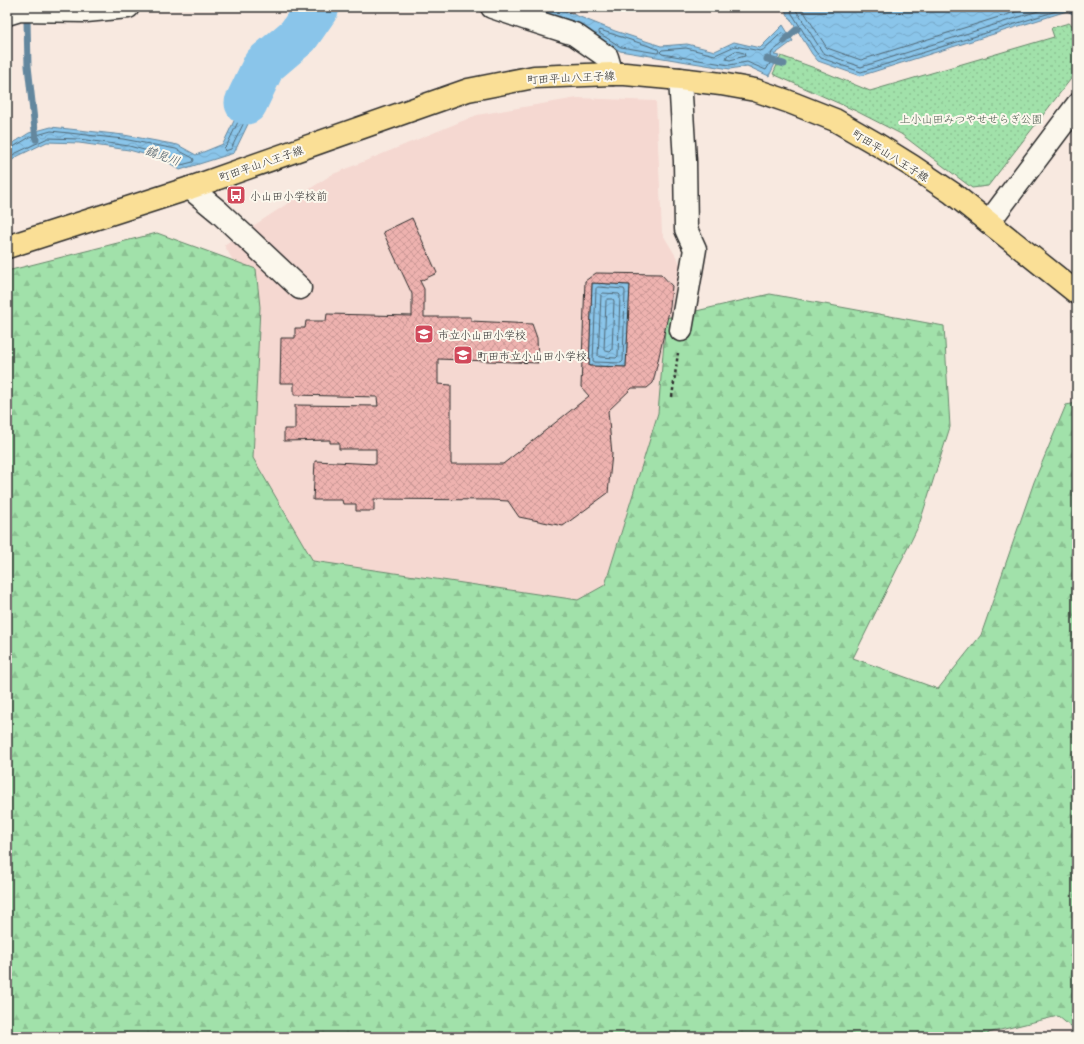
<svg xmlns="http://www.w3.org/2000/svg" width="1084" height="1044" viewBox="0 0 1084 1044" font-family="Mali,'Klee One',sans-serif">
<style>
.built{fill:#f5d8d1}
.forest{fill:url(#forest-firs);stroke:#66866a}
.park{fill:url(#park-dots);stroke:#66866a}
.water{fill:url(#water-waves);stroke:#64879e}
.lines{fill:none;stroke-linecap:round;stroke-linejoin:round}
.shore{stroke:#516977;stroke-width:1}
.stream{stroke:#64879e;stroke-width:7}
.river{stroke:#8ac5ea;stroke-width:43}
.building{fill:url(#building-cross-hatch);stroke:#2b2b2b;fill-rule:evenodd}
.minor-casing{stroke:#2b2b2b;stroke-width:25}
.major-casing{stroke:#2b2b2b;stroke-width:25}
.path{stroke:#2b2b2b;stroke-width:2.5;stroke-dasharray:3 3;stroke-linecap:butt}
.minor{stroke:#fbf7ec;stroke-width:22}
.major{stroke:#fadf96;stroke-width:22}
.labels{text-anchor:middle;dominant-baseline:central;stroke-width:4;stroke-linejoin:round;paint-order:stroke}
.street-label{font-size:11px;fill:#2b2b2b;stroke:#fbf7ec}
.park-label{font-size:11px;fill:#48584b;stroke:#fbf7ec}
.poi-label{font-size:11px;fill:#2b2b2b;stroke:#fbf7ec;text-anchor:start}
.water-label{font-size:12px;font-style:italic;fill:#485964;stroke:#fbf7ec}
</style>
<defs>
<pattern id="forest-firs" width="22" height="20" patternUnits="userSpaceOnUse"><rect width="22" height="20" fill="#a1e1aa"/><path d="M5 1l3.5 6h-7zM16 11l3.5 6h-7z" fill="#8bc192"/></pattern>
<pattern id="park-dots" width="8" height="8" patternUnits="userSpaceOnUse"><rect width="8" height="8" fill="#a1e1aa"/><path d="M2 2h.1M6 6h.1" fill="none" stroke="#8bc192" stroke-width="1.8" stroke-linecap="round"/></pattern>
<pattern id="water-waves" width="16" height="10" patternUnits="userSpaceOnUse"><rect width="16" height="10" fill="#8ac5ea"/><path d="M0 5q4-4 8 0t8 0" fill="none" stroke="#77a9c9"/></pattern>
<pattern id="building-cross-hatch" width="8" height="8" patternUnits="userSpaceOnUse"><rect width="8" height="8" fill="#eeb2af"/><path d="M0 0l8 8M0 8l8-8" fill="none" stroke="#cc9997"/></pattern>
</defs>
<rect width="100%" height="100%" fill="#f8e9e0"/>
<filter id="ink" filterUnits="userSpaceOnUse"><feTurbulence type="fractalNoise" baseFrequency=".025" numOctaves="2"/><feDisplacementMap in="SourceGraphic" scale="8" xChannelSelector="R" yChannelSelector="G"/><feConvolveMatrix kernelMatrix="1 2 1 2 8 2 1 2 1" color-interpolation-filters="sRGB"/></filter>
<g filter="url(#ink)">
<polygon class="built" points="577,98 656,101 662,233 683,268 661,404 605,585 578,600 313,561 253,458 260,307 224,245 331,175 477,115"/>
<polygon class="forest" points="157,233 256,269 260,307 253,458 313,561 578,600 605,585 658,413 666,318 770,294 944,326 950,427 919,525 853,658 938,689 981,635 1034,482 1066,405 1077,403 1077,1032 1058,1016 988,1033 988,1037 7,1037 7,271"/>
<polygon class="park" points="1069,23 1077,29 1077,71 988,186 972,188 901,134 856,111 773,74 781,56 812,67 870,91 1054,37 1051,28"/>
<g class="water">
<polygon points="318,7 330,7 314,33 296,50 276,66 234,153 180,170 165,160 129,150 79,143 47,142 18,156 7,164 7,147 29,133 51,127 124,135 178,145 196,155 223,144 261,64 285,49 310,22"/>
<polygon points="530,7 555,7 615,31 661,46 687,44 715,51 734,42 760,48 783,25 793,41 774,55 779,56 769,76 747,66 730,69 620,51 570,20"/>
<polygon points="783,7 1077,7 1077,16 1067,11 860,76 818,61 812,54"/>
<polygon points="592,283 630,285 626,367 589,366"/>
</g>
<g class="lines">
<g class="shore">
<polyline points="788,7 815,51 821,58 861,72 1066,8 1069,8 1077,11"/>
<polyline points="794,7 823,53 861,67 1051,7"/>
<polyline points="801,7 827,48 861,60 1031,7"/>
<polygon points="600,30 658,49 659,52 657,53 621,47 599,33 599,32"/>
<polygon points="782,33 784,34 787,40 772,52 771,55 772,60 766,70 747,62 729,65 662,54 660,52 662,50 686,48 715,55 735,46 760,51 763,50"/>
<polygon points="736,51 744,53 745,56 730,60 726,59 727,56"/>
<polygon points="268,64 270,65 271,67 231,149 225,151 224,148 227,145 264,67"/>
<polyline points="7,150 10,149 30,137 51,131 123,139 176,149 193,158 194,160 193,162 181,165 167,156 129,146 79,139 48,138 16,153 7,159"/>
<polygon points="598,287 624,289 625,291 623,361 621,363 595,362 593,361 596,289"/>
<polygon points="603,293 619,294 620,295 618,356 616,358 600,357 598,356 601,295"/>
<polygon points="608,299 613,299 614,301 612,350 610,352 606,351 604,350 606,301"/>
</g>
<g class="stream">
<polyline points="27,21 28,66 36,139"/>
<polyline points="784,41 797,29"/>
<polyline points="767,59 784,64"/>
</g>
<polyline class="river" points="246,103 264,65 298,36 318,7"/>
</g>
<path class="building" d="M 412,218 L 437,273 L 420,281 L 424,289 L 424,317 L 471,317 L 471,321 L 532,324 L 537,338 L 538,363 L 438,359 L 438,384 L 451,385 L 451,464 L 503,464 L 589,396 L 581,387 L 585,281 L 596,273 L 661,274 L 672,286 L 670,307 L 653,383 L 647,388 L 632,388 L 608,411 L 612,454 L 608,493 L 563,526 L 519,517 L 508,501 L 491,500 L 374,499 L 374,511 L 356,511 L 356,504 L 343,504 L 342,500 L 313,500 L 315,461 L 376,464 L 376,449 L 339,449 L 339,443 L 330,443 L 330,440 L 284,441 L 284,429 L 295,429 L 295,405 L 378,406 L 377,397 L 294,395 L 294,383 L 280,383 L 281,338 L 295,338 L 295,328 L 305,328 L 306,321 L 326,321 L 327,314 L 412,316 L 412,294 L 383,232 ZM 592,283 L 630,285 L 626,367 L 589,366 Z"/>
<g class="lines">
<defs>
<g id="minor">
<polyline points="492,7 524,18 574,34 607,57 612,74"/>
<polyline points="7,14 20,10 86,11 128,7"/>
<polyline points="680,79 685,161 686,229 695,249 681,330"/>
<polyline points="190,188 219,212 300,288"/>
<polyline points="989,222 1077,105"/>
</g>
<polyline id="major" points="7,247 190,188 468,90 534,77 612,74 625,74 680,79 721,84 755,90 787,101 835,120 875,143 912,166 952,193 1077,293"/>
</defs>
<use href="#minor" class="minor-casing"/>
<use href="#major" class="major-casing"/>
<polyline class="path" points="672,397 678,353"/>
<use href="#minor" class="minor"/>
<use href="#major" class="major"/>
</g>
</g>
<defs>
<symbol id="bus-square" viewBox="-11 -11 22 22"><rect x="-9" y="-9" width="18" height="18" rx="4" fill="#d1495b" stroke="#fbf7ec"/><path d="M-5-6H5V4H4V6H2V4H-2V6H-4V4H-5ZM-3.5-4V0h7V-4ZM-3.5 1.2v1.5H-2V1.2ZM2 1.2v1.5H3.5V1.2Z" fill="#fff"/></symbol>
<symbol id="school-square" viewBox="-11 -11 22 22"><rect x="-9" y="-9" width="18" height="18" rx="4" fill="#d1495b" stroke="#fbf7ec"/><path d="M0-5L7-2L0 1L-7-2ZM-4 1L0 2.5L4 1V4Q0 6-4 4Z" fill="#fff"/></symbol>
</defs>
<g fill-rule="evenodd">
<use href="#bus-square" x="225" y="184" width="22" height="22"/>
<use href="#school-square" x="413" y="323" width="22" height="22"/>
<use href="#school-square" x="452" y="344" width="22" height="22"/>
</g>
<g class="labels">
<g class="street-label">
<text transform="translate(571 77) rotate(-3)">町田平山八王子線</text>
<text transform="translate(891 155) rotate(32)">町田平山八王子線</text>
<text transform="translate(261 163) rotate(-19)">町田平山八王子線</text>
</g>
<g class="park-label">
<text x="971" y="118">上小山田みつやせせらぎ公園</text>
</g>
<g class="poi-label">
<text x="250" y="195">小山田小学校前</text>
<text x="438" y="334">市立小山田小学校</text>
<text x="477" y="355">町田市立小山田小学校</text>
</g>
<g class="water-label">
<text transform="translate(163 155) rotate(19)">鶴見川</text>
</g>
</g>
<rect width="1084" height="1044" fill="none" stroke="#fbf7ec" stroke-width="24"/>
<rect x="12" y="12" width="1060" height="1020" fill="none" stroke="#2b2b2b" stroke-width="1.5" filter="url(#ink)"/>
</svg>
